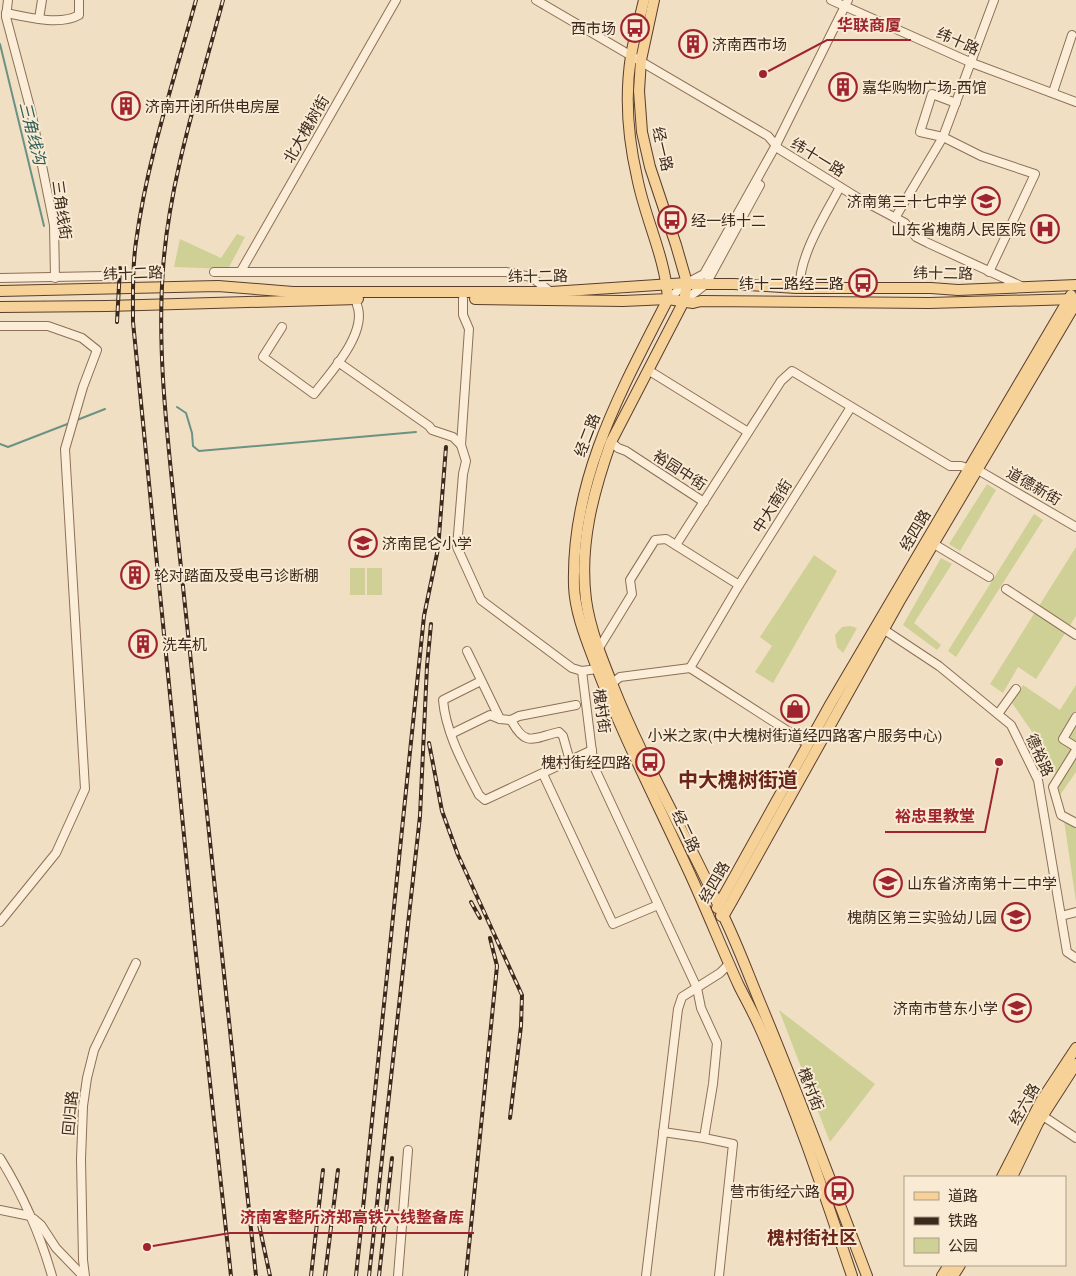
<svg xmlns="http://www.w3.org/2000/svg" width="1076" height="1276" viewBox="0 0 1076 1276" font-family="'Source Serif 4','Noto Sans SC',serif">
<style>
.green{fill:#ced096}
.lines{fill:none;stroke-linecap:round;stroke-linejoin:round}
.stream{stroke:#6b9285;stroke-width:2}
.minor-casing{stroke:#8c7058;stroke-width:10}
.major-casing{stroke:#5a3e2d;stroke-width:12}
.minor{stroke:#fbedd7;stroke-width:8}
.major{stroke:#f6d198;stroke-width:10}
.rail-casing{stroke:#3b291d;stroke-width:4}
.rail{stroke:#f8ead3;stroke-width:2;stroke-dasharray:5.5;stroke-linecap:butt}
.labels{text-anchor:middle;dominant-baseline:central;stroke-width:4;stroke-linejoin:round;paint-order:stroke}
.poi-label{font-size:15px;fill:#3b291d;stroke:#f8ead3;text-anchor:end}
.street-label{font-size:15px;fill:#3b291d;stroke:#f8ead3}
.water-label{font-size:16px;font-style:italic;fill:#2c5c55;stroke:#f8ead3}
.quarter-label{font-size:18px;font-weight:bold;fill:#6b241a;stroke:#f8ead3}
.district-label{font-size:20px;font-weight:bold;fill:#6b241a;stroke:#f8ead3}
.leader{fill:none;stroke:#9f242f;stroke-width:2}
.callout-dot{fill:#9f242f;stroke:#f8ead3;stroke-width:2}
.callout-label{font-size:16px;text-anchor:middle;font-weight:bold;fill:#9f242f;stroke:#f8ead3;stroke-width:4;stroke-linejoin:round;paint-order:stroke}
</style>
<rect width="100%" height="100%" fill="#f1dfc3"/>
<g class="green">
<polygon points="237,234 245,237 228,269 174,267 180,239 221,258"/>
<polygon points="987,484 996,490 960,551 949,544"/>
<polygon points="1034,514 1043,520 956,657 948,651"/>
<polygon points="1076,547 1076,616 1036,679 1018,667 1003,693 990,684"/>
<polygon points="814,555 837,571 773,683 755,672 772,646 760,637"/>
<polygon points="941,558 952,564 914,623 941,645 937,650 903,625"/>
<rect x="350" y="568" width="15" height="27"/>
<rect x="367" y="568" width="15" height="27"/>
<polygon points="850,626 857,628 843,653 837,647 835,635 842,627"/>
<path d="M 1023,685 L 1060,710 L 1076,685 L 1076,772 L 1060,795 C 1055,760 1032,732 1012,703 Z"/>
<polygon points="1063,813 1076,820 1076,902"/>
<polygon points="779,1010 875,1084 830,1142"/>
</g>
<g class="lines">
<g class="stream">
<polyline points="0,44 44,226"/>
<polyline points="177,407 186,413 192,433 193,446 199,451 416,432"/>
<polyline points="77,420 105,409"/>
<polyline points="0,444 8,447 70,423"/>
</g>
<defs>
<g id="minor">
<polyline points="8,0 6,17 31,111 54,225 55,278"/>
<polyline points="536,0 768,136 779,149 858,198 905,223 916,237 928,243 1021,286"/>
<polyline points="831,0 972,63 1076,102"/>
<path d="M 6,13 C 26,17 60,26 79,15 L 79,0"/>
<polyline points="39,19 42,0"/>
<polyline points="1053,92 1072,35"/>
<polyline points="956,103 932,94 920,132 943,137 981,156 1035,174 989,272"/>
<polyline points="895,218 943,137 994,0"/>
<polyline points="241,271 396,0"/>
<polyline points="214,272 506,272 531,277 551,292"/>
<polyline points="0,278 104,276"/>
<path d="M 800,288 C 798,257 826,214 840,187"/>
<polyline points="463,299 463,315 469,329 461,445 466,461 463,474 457,547 481,600 572,668 582,671"/>
<polyline points="668,299 687,283 704,274 776,145 848,0"/>
<polyline points="684,301 706,284 760,185"/>
<polyline points="0,326 48,326 82,338 97,350 83,387 65,449 85,789 56,853 0,922"/>
<path d="M 282,327 L 263,357 L 314,394 C 330,373 368,333 357,305"/>
<polyline points="338,362 429,426 432,430 453,437 461,445"/>
<polyline points="648,370 748,432"/>
<polyline points="611,442 618,448 626,451 704,502"/>
<polyline points="978,470 1076,527"/>
<polyline points="934,544 989,577"/>
<polyline points="676,545 781,381 792,371 950,466 961,466 970,469"/>
<polyline points="1006,589 1076,635"/>
<polyline points="880,627 939,666 1011,725 1038,780 1067,952 1076,958"/>
<polyline points="599,648 632,594 630,580 655,540 666,539 739,585"/>
<polyline points="467,651 500,719"/>
<polyline points="690,668 739,585 851,407"/>
<polyline points="690,668 808,744"/>
<polyline points="597,669 582,671 593,760 596,771 697,988 701,1008 717,1043 713,1084 704,1138 733,1144 719,1276"/>
<path d="M 481,681 L 443,700 C 446,734 464,765 479,795 L 485,800 L 592,750"/>
<polyline points="611,681 615,681 620,677 690,668"/>
<polyline points="998,714 1016,689"/>
<polyline points="1076,717 1063,739 1076,747"/>
<path d="M 511,720 C 526,748 533,738 559,732 L 563,736 L 570,761"/>
<polyline points="451,734 490,715 500,719 511,720 519,716 576,705"/>
<polyline points="1076,750 1053,787 1061,815 1076,823"/>
<polyline points="543,774 613,924 658,905"/>
<polyline points="1061,916 1076,912"/>
<polyline points="1043,1116 1076,1138"/>
<polyline points="663,1132 704,1138"/>
<path d="M 0,1158 C 23,1195 40,1234 52,1276"/>
<polyline points="0,1210 30,1216"/>
<polyline points="34,1219 41,1225 56,1248 83,1276"/>
<polyline points="85,1276 83,1260 81,1159 83,1106 87,1078 94,1050 136,963"/>
<polyline points="398,1276 408,1150"/>
<polyline points="646,1276 678,1009 682,997 720,973 729,964"/>
</g>
<g id="major">
<path d="M 644,0 C 640,18 634,37 631,56 C 625,95 628,138 637,177 C 645,219 665,256 668,299"/>
<path d="M 654,0 L 641,60 L 639,91 L 642,132 L 650,167 L 676,245 L 687,283 L 684,301 L 611,442 C 593,493 579,545 586,600 C 590,629 602,659 613,686 C 644,764 687,836 722,913 C 736,941 747,971 759,1000 C 797,1091 832,1184 867,1276"/>
<polyline points="0,291 218,286 293,292 551,292 687,283 692,284 734,284 796,288 931,288 958,290 1076,285"/>
<polyline points="475,299 623,301 668,299 693,303 701,301 929,303 1076,299"/>
<path d="M 668,299 C 621,391 571,479 574,586 C 575,612 586,639 595,663 C 622,735 658,804 690,874 C 707,911 722,949 739,986 C 746,1000 754,1014 760,1028 C 796,1108 824,1193 852,1276"/>
<polyline points="0,307 107,306 358,299"/>
<polyline points="717,908 831,703 1071,295"/>
<polyline points="721,916 724,915 732,901 899,602 1076,303"/>
<polyline points="1002,1177 1041,1101 1076,1048"/>
<polyline points="1012,1177 1038,1123 1076,1064"/>
<polyline points="942,1276 949,1265"/>
<polyline points="953,1276 960,1265"/>
</g>
</defs>
<use href="#minor" class="minor-casing"/>
<use href="#major" class="major-casing"/>
<use href="#minor" class="minor"/>
<use href="#major" class="major"/>
<defs>
<g id="rail">
<path d="M 196,0 C 174,80 147,160 136,242 C 132,268 133,295 133,322 L 194,936 L 231,1276"/>
<path d="M 223,0 C 200,87 169,180 163,269 C 157,350 167,431 175,511 L 256,1276"/>
<polyline points="117,322 120,268"/>
<polyline points="429,743 442,811 458,855 522,995 521,1026 510,1118"/>
<polyline points="471,902 480,918"/>
<polyline points="257,1215 270,1276"/>
<polyline points="311,1276 323,1170"/>
<polyline points="325,1276 338,1170"/>
<polyline points="356,1276 424,616 438,549 446,447"/>
<polyline points="369,1276 420,816 427,666 431,624"/>
<polyline points="379,1276 392,1158"/>
<polyline points="466,1276 497,966 490,938"/>
</g>
</defs>
<use href="#rail" class="rail-casing"/>
<use href="#rail" class="rail"/>
</g>
<defs>
<symbol id="bus-ring" viewBox="-11 -11 22 22"><circle r="9.5" fill="#f8ead3" stroke="#9f242f" stroke-width="1.5"/><path d="M-5-6H5V4H4V6H2V4H-2V6H-4V4H-5ZM-3.5-4V0h7V-4ZM-3.5 1.2v1.5H-2V1.2ZM2 1.2v1.5H3.5V1.2Z" fill="#9f242f"/></symbol>
<symbol id="building-ring" viewBox="-11 -11 22 22"><circle r="9.5" fill="#f8ead3" stroke="#9f242f" stroke-width="1.5"/><path d="M-4-6H4V6H1V3H-1V6H-4ZM-2.5-4.3h1.7v1.8h-1.7ZM.8-4.3h1.7v1.8H.8ZM-2.5-1h1.7V.8h-1.7ZM.8-1h1.7V.8H.8Z" fill="#9f242f"/></symbol>
<symbol id="school-ring" viewBox="-11 -11 22 22"><circle r="9.5" fill="#f8ead3" stroke="#9f242f" stroke-width="1.5"/><path d="M0-5L7-2L0 1L-7-2ZM-4 1L0 2.5L4 1V4Q0 6-4 4Z" fill="#9f242f"/></symbol>
<symbol id="hospital-ring" viewBox="-11 -11 22 22"><circle r="9.5" fill="#f8ead3" stroke="#9f242f" stroke-width="1.5"/><path d="M-5-5h3v3.5h4V-5h3V5h-3V1.5h-4V5h-3Z" fill="#9f242f"/></symbol>
<symbol id="shop-ring" viewBox="-11 -11 22 22"><circle r="9.5" fill="#f8ead3" stroke="#9f242f" stroke-width="1.5"/><path d="M-5-2.5h2.3a2.7 3.5 0 0 1 5.4 0H5L5.5 6h-11ZM-1.5-2.5h3a1.5 2.3 0 0 0-3 0Z" fill="#9f242f"/></symbol>
</defs>
<g fill-rule="evenodd">
<use href="#bus-ring" x="619" y="12" width="32" height="32"/>
<use href="#building-ring" x="677" y="28" width="32" height="32"/>
<use href="#building-ring" x="827" y="71" width="32" height="32"/>
<use href="#building-ring" x="110" y="90" width="32" height="32"/>
<use href="#school-ring" x="970" y="185" width="32" height="32"/>
<use href="#bus-ring" x="656" y="204" width="32" height="32"/>
<use href="#hospital-ring" x="1029" y="213" width="32" height="32"/>
<use href="#bus-ring" x="847" y="267" width="32" height="32"/>
<use href="#school-ring" x="347" y="527" width="32" height="32"/>
<use href="#building-ring" x="119" y="559" width="32" height="32"/>
<use href="#building-ring" x="127" y="628" width="32" height="32"/>
<use href="#shop-ring" x="779" y="693" width="32" height="32"/>
<use href="#bus-ring" x="634" y="746" width="32" height="32"/>
<use href="#school-ring" x="872" y="867" width="32" height="32"/>
<use href="#school-ring" x="1000" y="901" width="32" height="32"/>
<use href="#school-ring" x="1001" y="992" width="32" height="32"/>
<use href="#bus-ring" x="823" y="1175" width="32" height="32"/>
</g>
<g class="labels">
<g class="poi-label">
<text x="616" y="28">西市场</text>
<text x="712" y="44" text-anchor="start">济南西市场</text>
<text x="862" y="87" text-anchor="start">嘉华购物广场-西馆</text>
<text x="145" y="106" text-anchor="start">济南开闭所供电房屋</text>
<text x="967" y="201">济南第三十七中学</text>
<text x="691" y="220" text-anchor="start">经一纬十二</text>
<text x="1026" y="229">山东省槐荫人民医院</text>
<text x="844" y="283">纬十二路经二路</text>
<text x="382" y="543" text-anchor="start">济南昆仑小学</text>
<text x="154" y="575" text-anchor="start">轮对踏面及受电弓诊断棚</text>
<text x="162" y="644" text-anchor="start">洗车机</text>
<text x="795" y="735" text-anchor="middle">小米之家(中大槐树街道经四路客户服务中心)</text>
<text x="631" y="762">槐村街经四路</text>
<text x="907" y="883" text-anchor="start">山东省济南第十二中学</text>
<text x="997" y="917">槐荫区第三实验幼儿园</text>
<text x="998" y="1008">济南市营东小学</text>
<text x="820" y="1191">营市街经六路</text>
</g>
<g class="street-label">
<text transform="translate(958 41) rotate(24)">纬十路</text>
<text transform="translate(306 129) rotate(-60)">北大槐树街</text>
<text transform="translate(663 149) rotate(77)">经一路</text>
<text transform="translate(818 157) rotate(31)">纬十一路</text>
<text transform="translate(62 210) rotate(82)">三角线街</text>
<text transform="translate(133 273) rotate(-2)">纬十二路</text>
<text transform="translate(943 273) rotate(1)">纬十二路</text>
<text transform="translate(538 276) rotate(-1)">纬十二路</text>
<text transform="translate(587 435) rotate(-69)">经二路</text>
<text transform="translate(680 470) rotate(33)">裕园中街</text>
<text transform="translate(1034 486) rotate(30)">道德新街</text>
<text transform="translate(772 506) rotate(-58)">中大南街</text>
<text transform="translate(915 530) rotate(-59)">经四路</text>
<text transform="translate(602 711) rotate(82)">槐村街</text>
<text transform="translate(1040 755) rotate(66)">德裕路</text>
<text transform="translate(686 831) rotate(65)">经二路</text>
<text transform="translate(714 882) rotate(-60)">经四路</text>
<text transform="translate(811 1089) rotate(69)">槐村街</text>
<text transform="translate(1024 1104) rotate(-60)">经六路</text>
<text transform="translate(70 1113) rotate(-85)">回归路</text>
</g>
<g class="water-label">
<text transform="translate(33 133) rotate(76)">三角线沟</text>
</g>
<g class="quarter-label">
<text x="812" y="1237">槐村街社区</text>
</g>
<g class="district-label">
<text x="738" y="780">中大槐树街道</text>
</g>
</g>
<path class="leader" d="M763 74L827 40H911M999 762L985 832H885M147 1247L230 1233H474"/>
<g class="callout-dot">
<circle cx="763" cy="74" r="5"/>
<circle cx="999" cy="762" r="5"/>
<circle cx="147" cy="1247" r="5"/>
</g>
<g class="callout-label">
<text x="869" y="31">华联商厦</text>
<text x="935" y="822">裕忠里教堂</text>
<text x="352" y="1223">济南客整所济郑高铁六线整备库</text>
</g>
<rect x="904" y="1176" width="162" height="90" fill="#f8ead3" stroke="#ac9d8a"/>
<rect x="914" y="1192" width="25" height="8" fill="#f6d198" stroke="#ac9d8a"/>
<text x="948" y="1201" font-size="15" fill="#3b291d">道路</text>
<rect x="914" y="1217" width="25" height="8" fill="#3b291d" stroke="#ac9d8a"/>
<text x="948" y="1226" font-size="15" fill="#3b291d">铁路</text>
<rect x="914" y="1238" width="25" height="15" fill="#ced096" stroke="#ac9d8a"/>
<text x="948" y="1251" font-size="15" fill="#3b291d">公园</text>
</svg>
